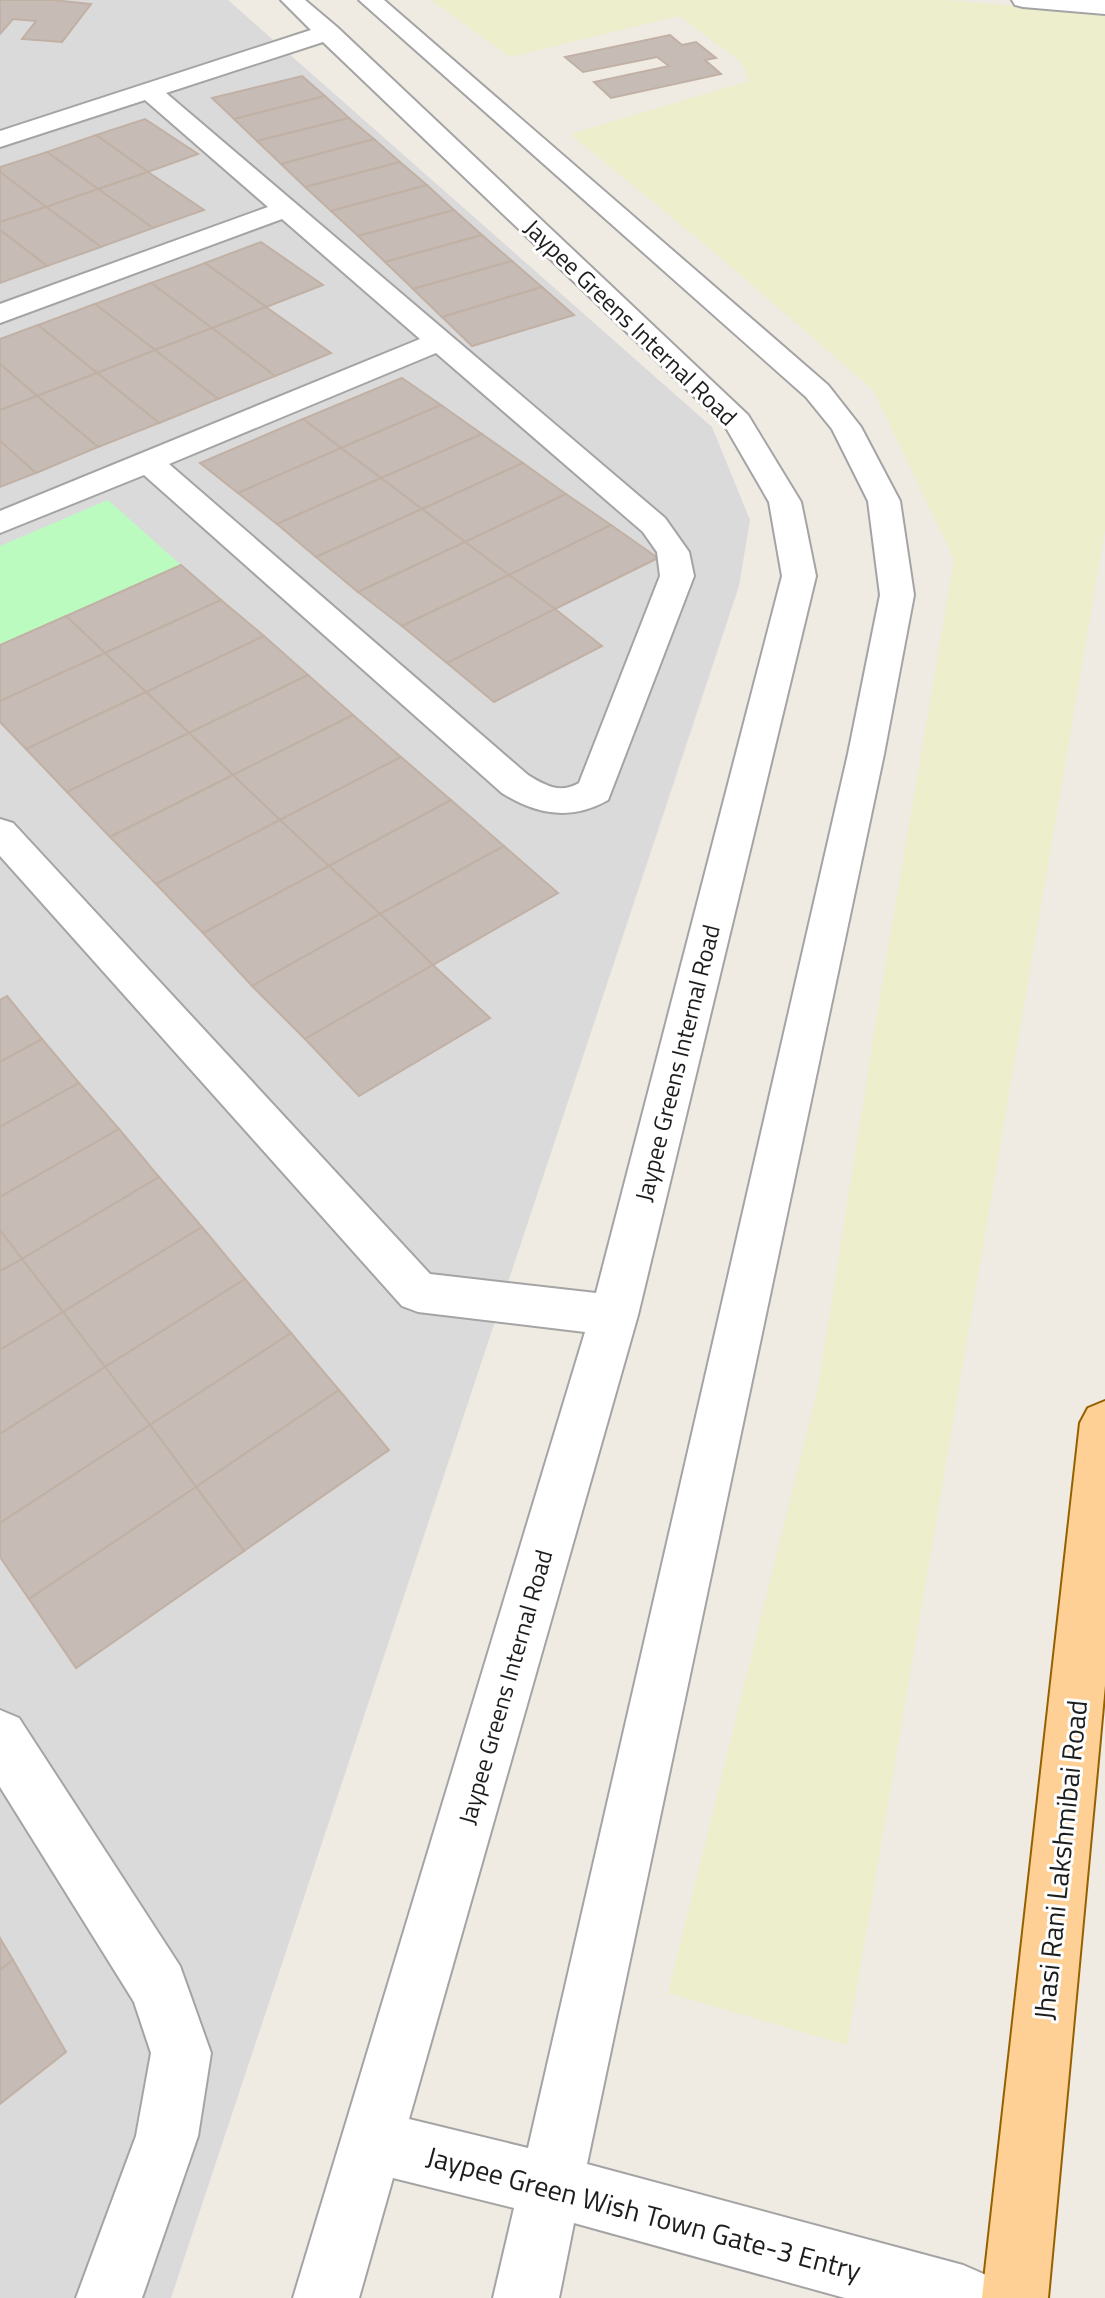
<svg xmlns="http://www.w3.org/2000/svg" width="1105" height="2298" viewBox="0 0 1105 2298" font-family="'Titillium Web',sans-serif">
<style>
.residential{fill:#dbdada}
.farmland{fill:#eceecc}
.park{fill:#bcfbc0}
.building{fill:#c6bcb5;stroke:#c1b0a4;stroke-width:2}
.lines{fill:none;stroke-linecap:round;stroke-linejoin:round}
.minor-casing{stroke:#a4a4a4;stroke-width:4}
.major-casing{stroke:#956100;stroke-width:4}
.minor{fill:#fff;fill-rule:evenodd}
.major{fill:#ffd096;fill-rule:evenodd}
.labels{text-anchor:middle;dominant-baseline:central;stroke-width:6;stroke-linejoin:round;paint-order:stroke}
.street-label{font-size:24px;fill:#1d1d1d;stroke:#fff}
.near-street-label{font-size:28px;fill:#1d1d1d;stroke:#fff}
</style>
<rect width="100%" height="100%" fill="#efeae2"/>
<polygon class="residential" points="0,0 228,0 712,427 750,520 739,586 171,2298 0,2298"/>
<polygon class="farmland" points="431,0 947,0 1105,14 1105,530 847,2045 668,1993 818,1388 878,1009 954,559 873,390 714,252 570,134 749,81 741,62 679,16 510,57"/>
<polygon class="park" points="108,500 181,565 0,645 0,546"/>
<g class="building">
<polygon points="0,0 53,0 91,4 62,42 22,39 36,21 13,19 0,34"/>
<polygon points="670,35 682,45 696,42 716,58 705,60 721,74 611,98 594,82 669,66 657,57 583,72 565,57"/>
<polygon points="302,76 325,96 234,119 212,98"/>
<polygon points="325,96 349,118 257,141 234,119"/>
<polygon points="349,118 374,139 281,164 257,141"/>
<polygon points="145,119 198,154 148,172 96,135"/>
<polygon points="96,135 148,172 98,189 47,152"/>
<polygon points="374,139 400,162 305,187 281,164"/>
<polygon points="47,152 98,189 46,207 0,172 0,167"/>
<polygon points="400,162 427,185 331,211 305,187"/>
<polygon points="0,172 46,207 0,222"/>
<polygon points="148,172 204,210 153,228 98,189"/>
<polygon points="427,185 454,210 358,236 331,211"/>
<polygon points="98,189 153,228 101,247 46,207"/>
<polygon points="46,207 101,247 47,266 0,230 0,222"/>
<polygon points="454,210 482,235 385,262 358,236"/>
<polygon points="0,230 47,266 0,283"/>
<polygon points="482,235 512,261 413,289 385,262"/>
<polygon points="261,242 323,285 266,307 205,263"/>
<polygon points="512,261 542,287 442,317 413,289"/>
<polygon points="205,263 266,307 212,328 151,283"/>
<polygon points="151,283 212,328 155,350 95,304"/>
<polygon points="542,287 574,315 472,346 442,317"/>
<polygon points="95,304 155,350 97,373 38,325"/>
<polygon points="266,307 331,353 275,376 212,328"/>
<polygon points="38,325 97,373 37,396 0,364 0,339"/>
<polygon points="212,328 275,376 218,399 155,350"/>
<polygon points="155,350 218,399 159,423 97,373"/>
<polygon points="0,364 37,396 0,410"/>
<polygon points="97,373 159,423 98,447 37,396"/>
<polygon points="402,378 441,405 341,448 303,419"/>
<polygon points="37,396 98,447 36,473 0,441 0,410"/>
<polygon points="441,405 482,434 381,478 341,448"/>
<polygon points="303,419 341,448 238,493 200,463"/>
<polygon points="482,434 523,463 422,509 381,478"/>
<polygon points="0,441 36,473 0,487"/>
<polygon points="341,448 381,478 277,524 238,493"/>
<polygon points="523,463 566,494 465,542 422,509"/>
<polygon points="381,478 422,509 316,557 277,524"/>
<polygon points="566,494 611,525 509,575 465,542"/>
<polygon points="422,509 465,542 358,592 316,557"/>
<polygon points="611,525 658,558 555,609 509,575"/>
<polygon points="465,542 509,575 402,626 358,592"/>
<polygon points="181,565 221,600 105,653 66,616"/>
<polygon points="509,575 555,609 447,663 402,626"/>
<polygon points="221,600 264,636 146,692 105,653"/>
<polygon points="555,609 602,646 494,702 447,663"/>
<polygon points="66,616 105,653 0,701 0,645"/>
<polygon points="264,636 308,675 189,733 146,692"/>
<polygon points="105,653 146,692 26,749 0,722 0,701"/>
<polygon points="308,675 353,715 233,775 189,733"/>
<polygon points="146,692 189,733 67,792 26,749"/>
<polygon points="353,715 401,757 280,820 233,775"/>
<polygon points="189,733 233,775 110,837 67,792"/>
<polygon points="401,757 451,800 329,866 280,820"/>
<polygon points="233,775 280,820 156,884 110,837"/>
<polygon points="451,800 504,846 380,914 329,866"/>
<polygon points="280,820 329,866 203,933 156,884"/>
<polygon points="504,846 558,893 433,965 380,914"/>
<polygon points="329,866 380,914 252,986 203,933"/>
<polygon points="380,914 433,965 305,1039 252,986"/>
<polygon points="433,965 490,1018 359,1096 305,1039"/>
<polygon points="7,996 42,1039 0,1062 0,1000"/>
<polygon points="42,1039 79,1083 0,1127 0,1062"/>
<polygon points="79,1083 119,1129 0,1197 0,1127"/>
<polygon points="119,1129 159,1177 22,1259 0,1230 0,1197"/>
<polygon points="159,1177 202,1227 63,1312 22,1259"/>
<polygon points="202,1227 245,1279 105,1367 63,1312"/>
<polygon points="0,1230 22,1259 0,1271"/>
<polygon points="22,1259 63,1312 0,1350 0,1271"/>
<polygon points="245,1279 291,1333 150,1425 105,1367"/>
<polygon points="63,1312 105,1367 0,1434 0,1350"/>
<polygon points="291,1333 339,1390 196,1487 150,1425"/>
<polygon points="105,1367 150,1425 0,1523 0,1434"/>
<polygon points="339,1390 389,1450 244,1551 196,1487"/>
<polygon points="150,1425 196,1487 29,1599 0,1557 0,1523"/>
<polygon points="196,1487 244,1551 76,1668 29,1599"/>
<polygon points="0,1938 13,1960 0,1970"/>
<polygon points="13,1960 66,2052 0,2104 0,1970"/>
</g>
<g class="lines">
<defs>
<g id="minor">
<path d="M 281,0 L 305,0 L 337,27 L 748,415 L 801,502 L 816,576 L 638,1315 L 409,2119 L 528,2148 L 848,754 L 880,595 L 868,501 L 832,429 L 806,397 L 359,0 L 384,0 L 828,385 L 861,427 L 900,501 L 914,595 L 884,754 L 587,2164 L 963,2265 L 986,2275 L 996,2298 L 845,2298 L 574,2223 L 559,2298 L 493,2298 L 514,2208 L 393,2178 L 359,2298 L 293,2298 L 585,1332 L 418,1312 L 402,1306 L 0,856 L 0,819 L 13,823 L 430,1274 L 596,1293 L 782,576 L 769,502 L 725,426 L 323,42 L 166,93 L 665,518 L 689,552 L 694,576 L 608,800 C 571,821 537,815 502,793 L 144,475 L 0,533 L 0,511 L 420,339 L 282,219 L 0,323 L 0,304 L 268,207 L 145,100 L 0,147 L 0,131 L 311,30 ZM 436,353 L 643,532 L 657,552 L 660,576 L 579,783 C 560,794 546,786 528,775 L 169,464 Z"/>
<polygon points="1012,0 1105,0 1105,14 1023,7 1015,5"/>
<polygon points="0,1710 19,1718 180,1966 211,2053 198,2136 142,2298 76,2298 136,2136 151,2053 134,2002 0,1787"/>
</g>
<polygon id="major" points="1105,1401 1105,1685 1048,2298 982,2298 1080,1423 1088,1408"/>
</defs>
<use href="#minor" class="minor-casing"/>
<use href="#major" class="major-casing"/>
<use href="#minor" class="minor"/>
<use href="#major" class="major"/>
</g>
<g class="labels">
<g class="street-label">
<text transform="translate(631 322) rotate(44)">Jaypee Greens Internal Road</text>
<text transform="translate(677 1063) rotate(-76)">Jaypee Greens Internal Road</text>
<text transform="translate(505 1687) rotate(-74)">Jaypee Greens Internal Road</text>
</g>
<g class="near-street-label">
<text transform="translate(1060 1860) rotate(-84)">Jhasi Rani Lakshmibai Road</text>
<text transform="translate(644 2213) rotate(15)">Jaypee Green Wish Town Gate-3 Entry</text>
</g>
</g>
</svg>
